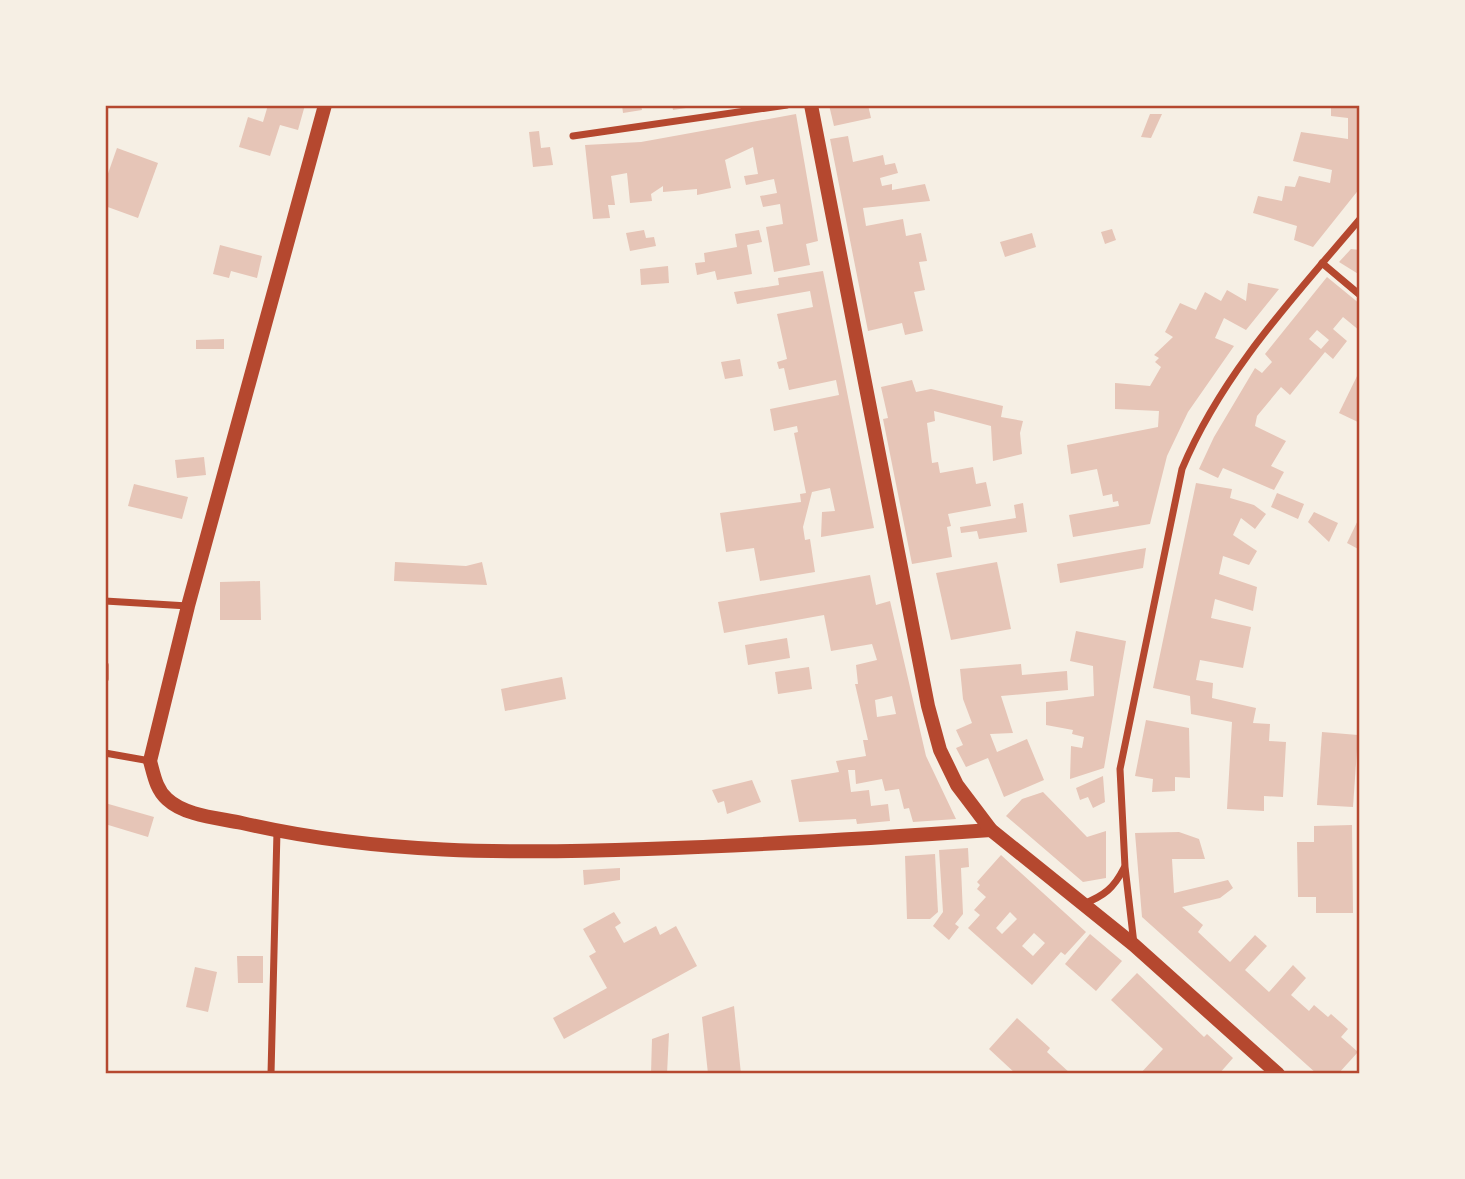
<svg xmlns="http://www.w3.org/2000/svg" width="1465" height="1179" viewBox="0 0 1465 1179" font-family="Roboto,sans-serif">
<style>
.building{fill:#e6c5b7;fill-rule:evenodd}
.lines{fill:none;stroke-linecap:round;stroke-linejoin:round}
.minor{stroke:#b5482f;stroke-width:7}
.secondary{stroke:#b5482f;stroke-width:14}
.neatline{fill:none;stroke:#b5482f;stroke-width:2.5}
</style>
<rect width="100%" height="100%" fill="#f6efe4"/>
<g class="building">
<polygon points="268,105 305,105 298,130 280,125 270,156 239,147 248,117 263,122"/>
<polygon points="622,105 641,105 642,110 623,113"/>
<polygon points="672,105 685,105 686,108 673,110"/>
<polygon points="829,105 868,105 871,118 834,126"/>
<polygon points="1331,105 1360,105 1360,188 1313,247 1294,240 1297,226 1253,213 1258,196 1282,201 1285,186 1295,187 1299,176 1330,183 1332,170 1293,161 1301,132 1348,139 1348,118 1331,116"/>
<polygon points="796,114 818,241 806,244 810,265 774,272 766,227 783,224 780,204 763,207 760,196 777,193 774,179 746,185 744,176 758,174 753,147 725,160 731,188 697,195 697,189 663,192 663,186 651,194 652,201 630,203 627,173 611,176 615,205 608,205 610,218 593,219 585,145 641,142"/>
<polygon points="1150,114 1162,114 1151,138 1141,137"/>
<polygon points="539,131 541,148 550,147 553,165 533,167 529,132"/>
<polygon points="848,136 853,162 883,155 885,165 895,163 898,173 880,178 882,186 892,184 892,190 925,184 930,201 863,208 866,226 903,219 906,236 921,233 927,261 919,262 925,290 914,292 923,331 905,335 902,323 868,331 830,139"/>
<polygon points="117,148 158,163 138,218 105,206 105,182"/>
<polygon points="1112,229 1116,240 1105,244 1101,232"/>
<polygon points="644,230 646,238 654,237 656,246 630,251 626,233"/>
<polygon points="759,230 762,242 747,245 752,274 717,280 715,271 697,275 695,263 705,262 704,253 737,247 735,234"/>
<polygon points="1032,233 1036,247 1005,257 1000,242"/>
<polygon points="220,245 262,256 257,278 231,271 229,278 213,274"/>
<polygon points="1351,249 1360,250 1360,275 1339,262"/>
<polygon points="668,266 669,283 641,285 640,269"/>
<polygon points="823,271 874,528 821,537 822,512 835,511 830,488 812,492 803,527 805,540 810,539 815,572 760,581 754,548 726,552 720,513 801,502 800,494 806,493 794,433 798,432 797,426 774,431 770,409 839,395 836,380 789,390 784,368 779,369 777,362 787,359 777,314 813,307 810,291 737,304 734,292 779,285 778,278"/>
<path d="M 1327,277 L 1360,304 L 1360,331 L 1343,317 L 1333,329 L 1347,341 L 1333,359 L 1325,352 L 1290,395 L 1281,387 L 1257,416 L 1255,426 L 1286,441 L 1271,466 L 1284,472 L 1274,490 L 1223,468 L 1218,478 L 1199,469 L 1214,437 L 1255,368 L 1262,373 L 1272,362 L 1265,354 ZM 1317,330 L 1329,340 L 1321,349 L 1309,339 Z"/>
<polygon points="1248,283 1279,289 1246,330 1224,318 1215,338 1234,346 1188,412 1167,456 1150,524 1073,537 1069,515 1119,506 1118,501 1113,502 1112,494 1103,496 1097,469 1071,474 1067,445 1158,427 1159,411 1115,409 1115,383 1150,386 1161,367 1155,362 1159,358 1154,355 1173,337 1165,332 1180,303 1196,310 1205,292 1221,301 1227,290 1246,301"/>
<polygon points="224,339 224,349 196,349 196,340"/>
<polygon points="740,359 743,376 725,379 721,362"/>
<polygon points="1360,370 1360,423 1339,413"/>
<polygon points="912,380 916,392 931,389 1003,406 1001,417 1023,421 1020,433 1022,454 993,461 991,426 934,411 935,421 927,423 932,463 938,462 940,473 973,467 976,484 986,482 991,506 948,514 951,526 947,527 952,557 912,564 883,419 888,418 881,387"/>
<polygon points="204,457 206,475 177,478 175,460"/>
<polygon points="1196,483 1232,489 1230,498 1254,505 1266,514 1255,529 1241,518 1233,535 1257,551 1249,565 1223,556 1219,574 1257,587 1253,611 1215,599 1211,618 1251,627 1243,668 1200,660 1196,680 1213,683 1212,698 1256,708 1253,723 1270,724 1269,741 1286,742 1283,797 1264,796 1264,811 1227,809 1232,722 1191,714 1190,696 1153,688"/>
<polygon points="134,484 188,497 182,519 128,506"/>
<polygon points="1277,493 1304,504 1298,519 1271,507"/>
<polygon points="1023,503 1027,532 979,539 977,531 961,533 960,527 1016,518 1014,505"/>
<polygon points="1314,512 1338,523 1329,542 1308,522"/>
<polygon points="1360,516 1360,550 1347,543"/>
<polygon points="1146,548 1143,568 1060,583 1057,564"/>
<polygon points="395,562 466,566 482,562 487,585 394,581"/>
<polygon points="997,562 1011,629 951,640 936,573"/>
<path d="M 870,575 L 876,605 L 890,601 L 926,756 L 956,819 L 913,822 L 909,808 L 904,809 L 899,789 L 885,791 L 882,779 L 856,784 L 855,770 L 848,770 L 851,792 L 869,790 L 871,806 L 888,804 L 890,821 L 857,824 L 856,819 L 799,822 L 791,780 L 839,772 L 836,761 L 866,756 L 863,740 L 868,740 L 855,684 L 858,684 L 856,665 L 877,660 L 872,644 L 831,651 L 824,615 L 724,633 L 718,602 ZM 892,696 L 896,714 L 877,717 L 875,700 Z"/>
<polygon points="260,581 261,620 220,620 220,582"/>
<polygon points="1076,631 1126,641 1104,768 1070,779 1071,746 1082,748 1084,737 1072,734 1073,730 1046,725 1046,702 1094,696 1093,666 1070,661"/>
<polygon points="787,638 790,658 748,665 745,645"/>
<polygon points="1021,664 1022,675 1067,671 1068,690 1001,696 1013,733 990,734 997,752 1027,739 1044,780 1004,797 988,758 966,767 956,748 963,745 956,730 972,723 963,699 960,669"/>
<polygon points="809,667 812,689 778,694 775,672"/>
<polygon points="562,677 566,699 505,711 501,689"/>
<polygon points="1146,720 1189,728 1190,778 1175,777 1175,791 1152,792 1153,779 1135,776"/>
<polygon points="1322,732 1358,735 1353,807 1317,805"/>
<polygon points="1103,776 1105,802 1093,808 1088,797 1080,800 1076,788"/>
<polygon points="752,780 761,802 727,814 724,801 718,803 712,790"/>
<polygon points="1043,792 1087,837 1106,831 1106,878 1083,882 1006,816 1022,799"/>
<polygon points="105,803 154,817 148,837 105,824"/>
<polygon points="1352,825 1353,913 1316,913 1316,897 1298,897 1297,842 1314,842 1314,826"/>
<polygon points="1179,832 1199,839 1205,859 1172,859 1174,893 1228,880 1233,888 1220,898 1182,907 1203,925 1198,932 1230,962 1255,935 1267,946 1245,970 1269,992 1293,965 1306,978 1291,995 1309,1011 1314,1005 1328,1017 1331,1014 1348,1029 1341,1037 1358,1052 1338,1074 1317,1074 1142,917 1135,833"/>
<polygon points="968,848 969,867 961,868 963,914 955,924 959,927 949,940 933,926 943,912 939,850"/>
<polygon points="935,854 938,912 930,919 907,919 905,856"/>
<path d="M 1001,855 L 1086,932 L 1065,955 L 1061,952 L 1032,985 L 968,928 L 980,915 L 974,910 L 986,897 L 977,889 L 980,885 L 977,882 ZM 1010,912 L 1017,919 L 1002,934 L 996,928 ZM 1034,933 L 1045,943 L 1033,956 L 1022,946 Z"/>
<polygon points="620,868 620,880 584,885 583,870"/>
<polygon points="614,912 621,923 615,927 624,943 656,926 660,935 676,926 697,966 564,1039 553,1018 607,988 589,956 596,952 583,929"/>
<polygon points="1090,934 1122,961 1096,991 1065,964"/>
<polygon points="237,956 263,956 263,983 238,983"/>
<polygon points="195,967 217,972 208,1012 186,1007"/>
<polygon points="1137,973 1204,1037 1207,1034 1233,1058 1219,1074 1140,1074 1163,1049 1111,1000"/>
<polygon points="734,1006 741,1074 708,1074 702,1017"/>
<polygon points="1017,1018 1050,1048 1047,1052 1071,1074 1016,1074 989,1049"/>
<polygon points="669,1033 667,1074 651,1074 652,1039"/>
</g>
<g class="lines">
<g class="minor">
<polyline points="573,136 787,105"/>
<polyline points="1322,263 1360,295"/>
<polyline points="105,601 188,606"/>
<polyline points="105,665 105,679"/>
<polyline points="105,753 150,761"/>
<path d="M 1083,904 C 1104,896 1114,888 1124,868"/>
<path d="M 1134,944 L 1125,867 L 1120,769 L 1182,469 C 1222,373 1294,297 1360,219"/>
<polyline points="271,1074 277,831"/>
</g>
<g class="secondary">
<path d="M 325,105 L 188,606 L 150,761 C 154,775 156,789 167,799 C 185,816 219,818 242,823 C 375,854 511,854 647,849 C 762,845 876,838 991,830"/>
<polyline points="811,105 928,706 940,750 957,785 991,830 1134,945 1278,1074"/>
</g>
</g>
<rect width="1465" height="1179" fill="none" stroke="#f6efe4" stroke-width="214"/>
<rect x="107" y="107" width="1251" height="965" class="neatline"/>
</svg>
